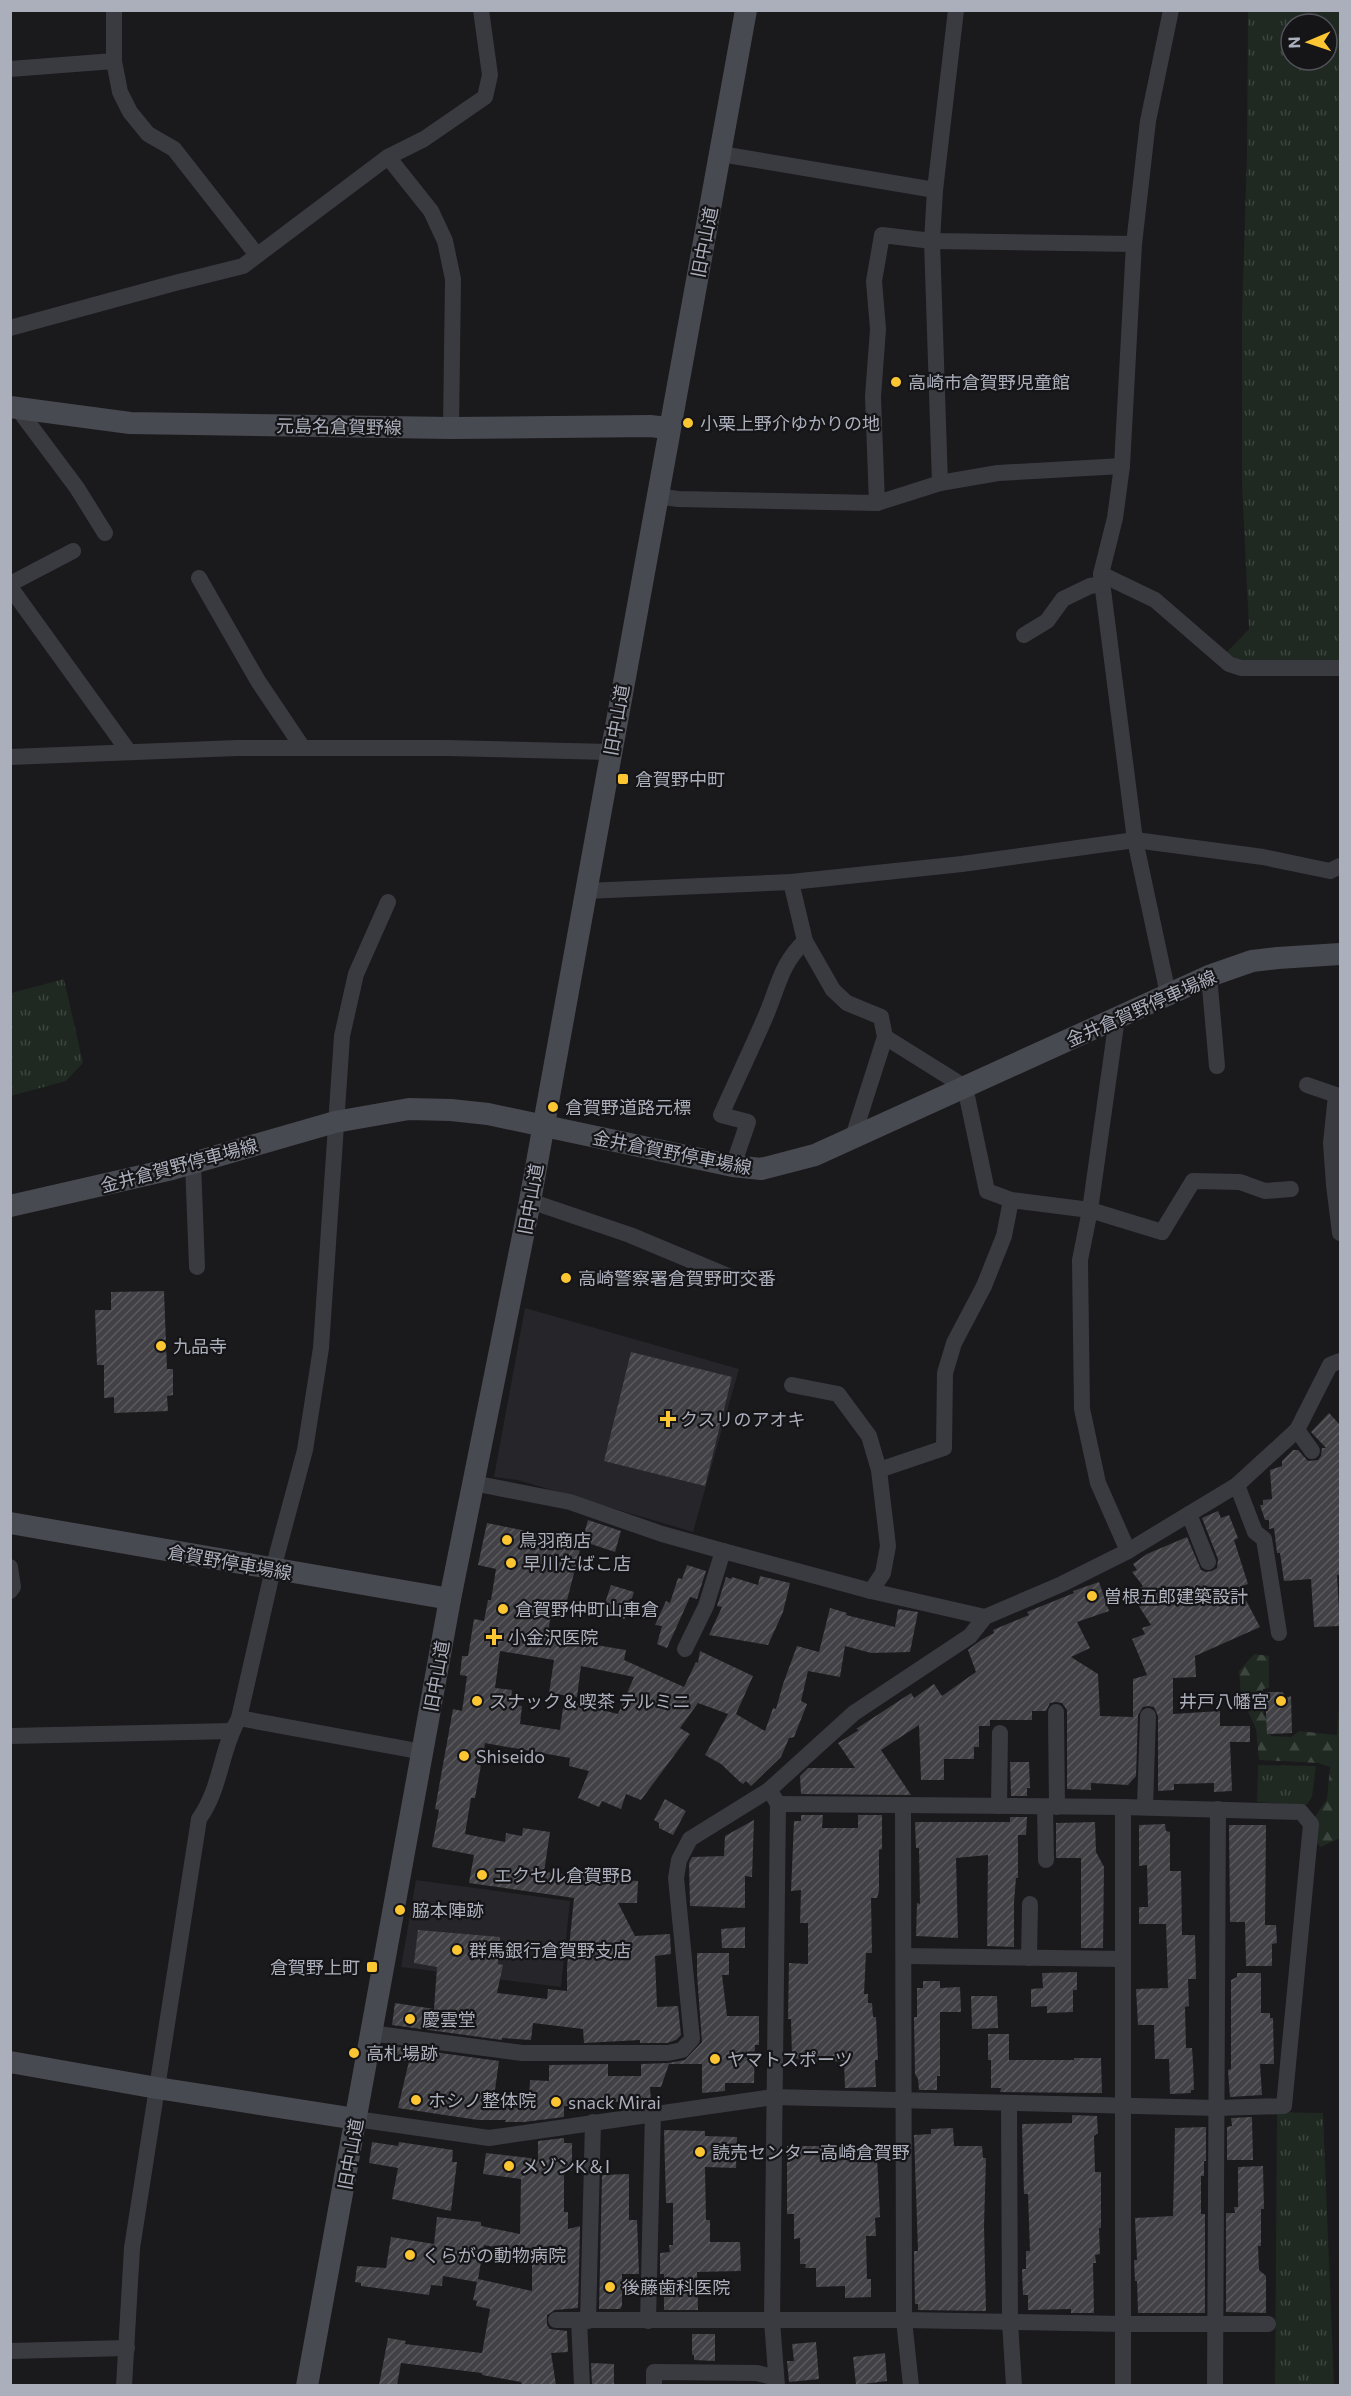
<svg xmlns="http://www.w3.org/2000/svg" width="1351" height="2396" viewBox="0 0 1351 2396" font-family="Commissioner,'Noto Sans JP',sans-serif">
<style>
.built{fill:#262529}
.forest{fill:url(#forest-firs)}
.park{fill:url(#park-tufts);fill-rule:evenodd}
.building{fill:url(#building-hatch);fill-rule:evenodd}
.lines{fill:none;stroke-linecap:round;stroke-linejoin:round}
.street{stroke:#3a3b41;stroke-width:16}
.secondary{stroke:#484a51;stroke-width:22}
.poi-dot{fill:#fcc632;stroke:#151417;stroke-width:2}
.labels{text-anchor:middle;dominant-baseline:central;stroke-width:4.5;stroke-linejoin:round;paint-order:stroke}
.street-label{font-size:18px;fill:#abafbc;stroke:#151417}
.poi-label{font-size:18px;fill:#abafbc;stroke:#151417;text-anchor:start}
</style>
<defs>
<pattern id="forest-firs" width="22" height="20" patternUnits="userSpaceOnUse" patternTransform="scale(1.5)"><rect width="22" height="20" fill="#1f2821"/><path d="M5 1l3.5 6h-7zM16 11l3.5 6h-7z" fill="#3d453f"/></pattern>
<pattern id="park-tufts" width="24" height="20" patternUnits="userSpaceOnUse" patternTransform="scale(1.5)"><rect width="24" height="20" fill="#1f2821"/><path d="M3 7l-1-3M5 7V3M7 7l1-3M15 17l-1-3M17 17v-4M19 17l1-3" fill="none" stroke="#3d453f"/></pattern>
<pattern id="building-hatch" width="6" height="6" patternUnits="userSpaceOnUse" patternTransform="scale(1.5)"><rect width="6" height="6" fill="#414146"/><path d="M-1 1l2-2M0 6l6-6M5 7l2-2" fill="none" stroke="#5a5a5f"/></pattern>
</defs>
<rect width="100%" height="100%" fill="#1a191c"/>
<g class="built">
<polygon points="525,1308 739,1369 693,1532 518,1480 494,1477"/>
<polygon points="416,1880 570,1901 561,1987 401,1967"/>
</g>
<polygon class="forest" points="1254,1654 1269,1656 1269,1688 1263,1689 1264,1715 1271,1716 1271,1736 1291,1737 1299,1731 1337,1735 1340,1686 1340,1838 1321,1847 1316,1842 1314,1818 1327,1799 1330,1767 1318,1763 1259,1760 1256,1729 1241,1696 1239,1671"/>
<g class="park">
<path d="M 1248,11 L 1340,11 L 1340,663 L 1244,662 L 1226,653 L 1249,629 L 1242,485 L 1242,312 L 1247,152 ZM 1291,24 L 1327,24 L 1327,60 L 1291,60 Z"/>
<polygon points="64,979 83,1063 66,1081 11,1096 11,993"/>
<polygon points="1258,1765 1316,1766 1312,1797 1306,1806 1257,1802"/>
<polygon points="1277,2112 1323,2113 1334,2385 1275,2386"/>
</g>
<g class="building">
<polygon points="164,1291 167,1369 173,1369 173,1395 167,1396 168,1411 114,1413 114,1397 104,1398 104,1365 97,1365 95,1310 111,1310 111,1292"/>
<polygon points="631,1352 732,1377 705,1486 604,1461"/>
<polygon points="1329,1413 1341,1426 1341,1575 1337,1575 1340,1626 1314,1627 1311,1579 1284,1581 1280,1553 1277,1553 1274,1528 1269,1529 1269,1520 1265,1520 1260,1505 1263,1505 1263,1500 1272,1499 1270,1470 1282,1466 1282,1461 1293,1450 1298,1450 1308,1461 1318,1460 1321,1456 1322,1448 1326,1448 1311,1432"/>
<polygon points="1218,1511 1221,1518 1229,1515 1238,1538 1234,1540 1248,1584 1239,1587 1260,1627 1195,1656 1196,1677 1173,1678 1173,1714 1220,1711 1220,1726 1250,1726 1250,1742 1230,1742 1232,1791 1214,1792 1214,1783 1174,1784 1174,1790 1158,1791 1158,1716 1154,1707 1148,1706 1143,1707 1138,1715 1136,1776 1128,1785 1091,1783 1091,1790 1067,1789 1067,1710 1062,1703 1056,1702 1050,1703 1046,1711 1032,1711 1032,1720 990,1720 990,1726 979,1726 979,1747 974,1747 974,1759 944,1759 944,1780 921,1780 919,1725 881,1750 911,1795 801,1794 800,1776 808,1768 855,1768 838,1743 859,1730 856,1729 911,1693 914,1698 934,1684 942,1696 976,1672 968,1650 981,1640 994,1633 993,1630 1029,1615 1027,1612 1074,1593 1073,1591 1099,1582 1109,1611 1077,1622 1090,1648 1071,1657 1098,1674 1100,1716 1133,1717 1133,1679 1147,1675 1132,1639 1145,1634 1142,1628 1151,1625 1131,1594 1143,1586 1132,1572 1137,1570 1133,1564 1147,1554 1187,1537 1201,1570 1206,1572 1212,1571 1217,1568 1218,1559 1202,1518"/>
<polygon points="588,1520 621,1531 615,1552 582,1541"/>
<path d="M 487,1523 L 531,1532 L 581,1546 L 565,1608 L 553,1605 L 547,1637 L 626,1650 L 624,1660 L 684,1687 L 696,1662 L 698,1663 L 700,1651 L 753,1676 L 736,1714 L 765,1731 L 773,1708 L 776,1709 L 783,1684 L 797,1646 L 819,1652 L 830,1608 L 847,1613 L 846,1615 L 895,1627 L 898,1609 L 918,1612 L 910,1652 L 871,1653 L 845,1646 L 840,1677 L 808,1671 L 801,1701 L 807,1704 L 794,1737 L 789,1738 L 781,1757 L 751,1786 L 746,1781 L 743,1784 L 740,1782 L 721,1764 L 705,1755 L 728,1714 L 698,1703 L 680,1728 L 690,1734 L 641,1800 L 626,1794 L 621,1809 L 602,1801 L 599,1807 L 578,1798 L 589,1771 L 569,1766 L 570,1758 L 485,1743 L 475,1798 L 471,1798 L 465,1834 L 505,1842 L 506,1833 L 522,1836 L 523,1828 L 550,1832 L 544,1872 L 584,1876 L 585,1878 L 638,1881 L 637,1903 L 618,1903 L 635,1936 L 670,1934 L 671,1954 L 655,1956 L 657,2007 L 678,2006 L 681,2035 L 676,2040 L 667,2043 L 640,2043 L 640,2040 L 584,2043 L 583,2029 L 533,2023 L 531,2040 L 502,2038 L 502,2040 L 392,2025 L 395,2003 L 434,2009 L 437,1967 L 414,1963 L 418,1930 L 500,1937 L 498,1964 L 503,1965 L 497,1993 L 547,1999 L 548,1989 L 567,1991 L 567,1967 L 574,1898 L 469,1883 L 474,1855 L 432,1847 L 439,1810 L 435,1809 L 453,1709 L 462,1711 L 467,1676 L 460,1675 L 462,1656 L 468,1656 L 474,1619 L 484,1621 L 488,1600 L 491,1600 L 496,1569 L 478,1565 ZM 500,1651 L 554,1660 L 549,1693 L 577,1697 L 581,1666 L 634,1677 L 618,1714 L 564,1700 L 560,1730 L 520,1724 L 522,1706 L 513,1705 L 514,1699 L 511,1698 L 512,1690 L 495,1688 Z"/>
<polygon points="687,1565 706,1571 697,1599 690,1597 667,1648 657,1644 662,1626 655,1625 666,1601 670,1603 678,1578 682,1579"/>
<polygon points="760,1576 790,1583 783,1612 768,1645 709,1635 722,1607 717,1606 726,1577 731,1579 732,1577 758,1585"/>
<polygon points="611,1585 634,1592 625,1619 601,1615"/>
<polygon points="1265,1692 1283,1692 1285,1698 1291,1696 1292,1733 1267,1734"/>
<polygon points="1010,1762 1029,1762 1030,1788 1027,1788 1027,1796 1011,1796"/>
<polygon points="665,1799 686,1811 673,1835 659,1828 659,1823 654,1820"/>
<polygon points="801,1815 823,1815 822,1828 858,1828 858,1815 882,1815 882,1849 879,1850 879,1891 877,1898 871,1898 872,1953 866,1953 864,1994 868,1994 868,2003 872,2003 873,2017 876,2017 878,2060 875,2060 876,2087 845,2088 844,2061 815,2062 813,2058 792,2059 791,2019 788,2019 789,1963 808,1964 808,1923 800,1923 801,1890 791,1891 794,1821 801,1821"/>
<polygon points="1010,1817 1027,1817 1026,1835 1018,1835 1018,1878 1016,1878 1014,1902 1014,1947 987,1946 988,1855 956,1858 958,1938 916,1936 917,1903 920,1904 919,1848 916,1848 915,1822 1010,1822"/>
<polygon points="754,1820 752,1877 745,1876 745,1908 690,1906 689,1863 692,1857 724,1856 725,1836"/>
<polygon points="1095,1822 1096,1852 1104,1867 1103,1948 1081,1948 1081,1858 1056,1858 1056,1823"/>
<polygon points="1165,1824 1166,1831 1170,1832 1170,1871 1181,1871 1182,1935 1195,1935 1196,1979 1188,1979 1189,2006 1185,2007 1186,2048 1192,2048 1193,2062 1194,2090 1191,2090 1191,2093 1170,2094 1169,2059 1155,2059 1154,2025 1138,2025 1136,1989 1168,1988 1166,1924 1139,1924 1139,1907 1148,1907 1147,1865 1139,1866 1139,1825"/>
<polygon points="1229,1825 1266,1825 1265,1925 1276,1925 1277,1943 1272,1944 1272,1966 1246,1966 1245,1922 1230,1922"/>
<polygon points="745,1927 745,1948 722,1948 721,1929"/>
<polygon points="697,1953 729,1953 729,1975 722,1975 727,2016 759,2016 759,2045 755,2045 754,2083 725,2083 725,2091 702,2093 702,2064 669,2064 661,2087 650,2087 651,2101 605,2102 605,2107 564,2106 564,2117 524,2122 505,2122 506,2120 478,2120 398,2108 409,2061 388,2058 390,2046 499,2061 494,2097 529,2097 530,2080 549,2081 549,2065 608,2064 608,2076 641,2076 641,2064 668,2063 685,2060 702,2042 697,1974"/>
<polygon points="1077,1972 1077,1990 1073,1990 1073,2012 1047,2013 1047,2006 1031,2007 1031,1989 1043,1988 1042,1973"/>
<polygon points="1237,1973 1261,1973 1261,2013 1270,2013 1270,2018 1273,2018 1274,2064 1260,2064 1262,2095 1230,2097 1228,2070 1231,2069 1231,1980 1237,1977"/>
<polygon points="923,1981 940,1981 940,1988 960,1987 961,2012 940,2012 940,2076 937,2076 937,2090 919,2090 918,2079 915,2074 914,2017 917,2017 917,1988 923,1988"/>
<polygon points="971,1996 997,1996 998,2028 972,2029"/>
<polygon points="988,2034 1009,2034 1009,2060 1074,2060 1074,2058 1101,2058 1102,2093 1000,2092 1001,2088 991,2088 991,2060 988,2060"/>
<polygon points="1072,2115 1097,2116 1098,2133 1094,2136 1095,2172 1101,2172 1101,2228 1099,2228 1100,2254 1095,2255 1096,2263 1093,2263 1094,2313 1071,2313 1071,2309 1028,2310 1028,2295 1023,2295 1022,2269 1026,2269 1026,2251 1030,2251 1028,2194 1024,2194 1022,2124 1072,2123"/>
<polygon points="1252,2117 1253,2160 1227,2160 1227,2127 1232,2126 1231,2118"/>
<polygon points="1206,2127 1206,2161 1204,2161 1204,2176 1201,2176 1201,2214 1205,2214 1205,2313 1138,2313 1137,2281 1135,2281 1134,2260 1137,2260 1135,2218 1173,2216 1175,2128"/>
<polygon points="953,2128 954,2146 982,2146 983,2158 986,2158 984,2226 986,2311 918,2310 918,2304 915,2304 914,2251 918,2251 914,2135 931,2134 931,2129"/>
<polygon points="664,2130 705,2131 705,2136 737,2137 736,2168 705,2167 706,2220 710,2220 710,2242 740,2242 741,2271 697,2272 698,2310 664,2310 664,2274 660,2274 660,2253 670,2252 669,2245 673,2245 673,2203 666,2203"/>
<path d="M 564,2138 L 564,2143 L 572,2143 L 572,2171 L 564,2171 L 564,2212 L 568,2212 L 568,2229 L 580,2226 L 578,2308 L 555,2310 L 547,2315 L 547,2325 L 550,2329 L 567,2331 L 568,2352 L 551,2353 L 556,2385 L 522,2385 L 521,2382 L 482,2375 L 482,2373 L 401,2363 L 397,2385 L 379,2385 L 388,2338 L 406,2341 L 405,2344 L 482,2353 L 490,2309 L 476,2306 L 477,2301 L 473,2300 L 477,2282 L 443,2276 L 442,2286 L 431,2285 L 429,2295 L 361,2286 L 361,2283 L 355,2282 L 357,2266 L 386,2268 L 391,2237 L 434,2244 L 437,2217 L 481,2222 L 481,2226 L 520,2234 L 521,2179 L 483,2174 L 486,2153 L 538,2159 L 538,2141 ZM 484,2245 L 532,2254 L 532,2291 L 478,2279 Z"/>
<polygon points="372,2142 398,2146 399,2142 453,2150 452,2162 457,2162 451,2211 392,2199 398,2168 369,2163"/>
<polygon points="787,2146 825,2146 825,2158 877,2157 880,2217 875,2218 876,2236 866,2236 867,2279 871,2279 871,2297 845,2298 845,2286 816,2287 816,2268 805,2268 806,2264 800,2264 800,2238 794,2239 794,2214 787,2214"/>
<polygon points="1263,2166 1264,2209 1261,2209 1261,2246 1258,2246 1259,2270 1266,2276 1266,2313 1226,2312 1226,2213 1235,2213 1234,2207 1238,2207 1238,2167"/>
<polygon points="629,2174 629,2220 637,2220 639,2274 622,2274 622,2306 620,2309 599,2309 602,2175"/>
<polygon points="692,2334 715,2334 715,2361 694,2360 694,2355 692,2355"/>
<polygon points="816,2342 819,2379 789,2382 787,2361 794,2361 792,2344"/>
<polygon points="885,2353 887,2381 856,2385 853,2357"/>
<polygon points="591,2363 614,2364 614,2385 592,2385"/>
</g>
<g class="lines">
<g class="street">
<polyline points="114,61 120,92 130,112 148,134 174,149 257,255"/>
<polyline points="10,69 114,61 114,10"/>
<polyline points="721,154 935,190"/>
<polyline points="388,157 431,211 445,241 453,279 451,428"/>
<polyline points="10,328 175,283 243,266 388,157 424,139 485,97 490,75 481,10"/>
<polyline points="18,409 77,488 105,533"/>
<polyline points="940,483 932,241 935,190 956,10"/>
<polyline points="657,496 678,499 877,503 940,483 998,473 1122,466"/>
<polyline points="877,503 873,397 878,329 874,281 882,235 932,241 1134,244"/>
<polyline points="1101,574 1155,600 1229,664 1241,668 1340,668"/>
<polyline points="199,578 258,681 303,748"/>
<polyline points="10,584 73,551"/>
<polyline points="10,587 129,752"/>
<polyline points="1024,635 1047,621 1063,599 1090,586 1102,584"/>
<polyline points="10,757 237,748 447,748 610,752"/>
<polyline points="791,882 805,941 833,990 847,1003 881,1017 885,1037 853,1137"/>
<polyline points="586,891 791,882 962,864 1135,840 1263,857 1330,871 1340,866"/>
<polyline points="1209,976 1217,1066"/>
<polyline points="1168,994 1135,840 1101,574 1115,518 1122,466 1134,244 1148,121 1171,10"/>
<polyline points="1117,1018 1090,1210 1080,1260 1082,1409 1098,1483 1128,1551"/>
<polyline points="885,1037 965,1087 987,1191 1011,1200 1090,1210 1162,1232 1193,1181 1240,1182 1265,1191 1291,1189"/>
<polyline points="1307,1085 1336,1095 1331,1143 1334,1185 1340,1233"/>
<polyline points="193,1163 197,1267"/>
<path d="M 733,1166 L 748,1122 L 721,1115 C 736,1081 752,1048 767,1013 C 779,984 781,964 805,941"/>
<polyline points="530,1201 630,1235 735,1279"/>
<polyline points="792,1385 838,1394 869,1436 879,1470 888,1546 883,1573 871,1591"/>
<polyline points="1297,1430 1312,1451"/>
<polyline points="879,1470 944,1448 945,1373 954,1343 984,1286 1004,1236 1011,1200"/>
<polyline points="473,1483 570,1502 662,1534 723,1551 871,1591 985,1617"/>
<polyline points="1237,1485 1255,1532 1264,1539 1279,1633"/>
<polyline points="1189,1514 1208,1562"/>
<polyline points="10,1567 13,1587 10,1591"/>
<polyline points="685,1649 706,1606 723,1551"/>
<polyline points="1056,1712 1057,1807"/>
<polyline points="239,1718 423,1752"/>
<polyline points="10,1736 232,1731"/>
<polyline points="772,1794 778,1804 772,2321 777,2386"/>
<polyline points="903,1806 904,2320 911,2386"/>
<polyline points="999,1806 1000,1733"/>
<polyline points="1045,1807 1046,1860"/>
<polyline points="1145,1807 1148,1716"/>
<polyline points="904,1956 1123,1959"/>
<polyline points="1029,1958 1030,1904"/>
<polyline points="370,2033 522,2053 668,2053 682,2050 692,2039 676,1878 679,1860 690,1839 769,1790 854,1713 970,1636 985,1617 1062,1584 1128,1551 1237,1485 1297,1430 1330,1365 1340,1361"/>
<polyline points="1009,2103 1010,2322 1014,2386"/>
<polyline points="356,2119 489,2138 773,2097 1217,2108 1284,2106 1311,1824 1301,1812 1123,1807 778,1804"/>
<polyline points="556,2320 904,2320 1124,2324 1268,2324"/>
<polyline points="579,2320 582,2386"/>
<polyline points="588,2321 593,2122"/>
<polyline points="648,2321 653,2113"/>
<polyline points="10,2351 127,2348"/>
<path d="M 124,2386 L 132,2248 L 199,1819 C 222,1786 220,1751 239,1718 L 273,1569 L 305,1450 L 321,1348 L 342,1036 L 356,974 L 388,902"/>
<polyline points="654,2386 654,2372 757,2373 776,2378"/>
<polyline points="1123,2386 1123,1807"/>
<polyline points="1215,2386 1218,1809"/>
</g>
<g class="secondary">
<polyline points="10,407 130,423 451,428 650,426 668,428"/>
<polyline points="10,1206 172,1169 335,1122 409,1109 451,1110 488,1114 733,1166 761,1169 815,1155 1209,976 1252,961 1278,958 1340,954"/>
<polyline points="10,1523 450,1599"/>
<polyline points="10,2062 157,2088 356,2119"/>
<polyline points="307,2386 450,1599 530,1201 746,10"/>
</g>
</g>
<g class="poi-dot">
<circle cx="896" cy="382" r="6"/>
<circle cx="688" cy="423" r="6"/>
<rect x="617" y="773" width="12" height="12" rx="3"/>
<circle cx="553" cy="1107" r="6"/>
<circle cx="566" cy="1278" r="6"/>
<circle cx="161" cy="1346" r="6"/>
<path d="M665 1410h6v6h6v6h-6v6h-6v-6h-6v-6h6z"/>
<circle cx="507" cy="1540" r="6"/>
<circle cx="511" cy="1563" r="6"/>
<circle cx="1092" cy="1596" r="6"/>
<circle cx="503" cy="1609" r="6"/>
<path d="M491 1628h6v6h6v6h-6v6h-6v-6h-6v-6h6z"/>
<circle cx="477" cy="1701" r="6"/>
<circle cx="1281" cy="1701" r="6"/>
<circle cx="464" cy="1756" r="6"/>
<circle cx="482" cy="1875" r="6"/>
<circle cx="400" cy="1910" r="6"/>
<circle cx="457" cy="1950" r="6"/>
<rect x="366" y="1961" width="12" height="12" rx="3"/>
<circle cx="410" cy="2019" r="6"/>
<circle cx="354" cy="2053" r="6"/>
<circle cx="715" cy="2059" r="6"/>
<circle cx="416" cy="2100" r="6"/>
<circle cx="556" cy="2102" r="6"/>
<circle cx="700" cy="2152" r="6"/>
<circle cx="509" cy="2166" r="6"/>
<circle cx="410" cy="2255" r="6"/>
<circle cx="610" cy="2287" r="6"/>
</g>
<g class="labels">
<g class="street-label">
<text transform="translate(704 242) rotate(-79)">旧中山道</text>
<text transform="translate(339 426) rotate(1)">元島名倉賀野線</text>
<text transform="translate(616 720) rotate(-80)">旧中山道</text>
<text transform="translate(1141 1008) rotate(-24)">金井倉賀野停車場線</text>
<text transform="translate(672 1152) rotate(11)">金井倉賀野停車場線</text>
<text transform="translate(179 1165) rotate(-15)">金井倉賀野停車場線</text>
<text transform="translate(530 1199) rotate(-80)">旧中山道</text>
<text transform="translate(230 1562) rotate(10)">倉賀野停車場線</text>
<text transform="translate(436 1676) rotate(-80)">旧中山道</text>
<text transform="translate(350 2154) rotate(-80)">旧中山道</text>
</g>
<g class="poi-label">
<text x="908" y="382">高崎市倉賀野児童館</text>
<text x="700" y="423">小栗上野介ゆかりの地</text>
<text x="635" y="779">倉賀野中町</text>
<text x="565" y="1107">倉賀野道路元標</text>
<text x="578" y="1278">高崎警察署倉賀野町交番</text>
<text x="173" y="1346">九品寺</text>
<text x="680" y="1419">クスリのアオキ</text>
<text x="519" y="1540">鳥羽商店</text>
<text x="523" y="1563">早川たばこ店</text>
<text x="1104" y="1596">曽根五郎建築設計</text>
<text x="515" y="1609">倉賀野仲町山車倉</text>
<text x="508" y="1637">小金沢医院</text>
<text x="489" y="1701">スナック＆喫茶 テルミニ</text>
<text x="1269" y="1701" text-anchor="end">井戸八幡宮</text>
<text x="476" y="1756">Shiseido</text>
<text x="494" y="1875">エクセル倉賀野B</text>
<text x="412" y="1910">脇本陣跡</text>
<text x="469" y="1950">群馬銀行倉賀野支店</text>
<text x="360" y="1967" text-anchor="end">倉賀野上町</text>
<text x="422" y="2019">慶雲堂</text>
<text x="366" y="2053">高札場跡</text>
<text x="727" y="2059">ヤマトスポーツ</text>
<text x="428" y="2100">ホシノ整体院</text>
<text x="568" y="2102">snack Mirai</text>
<text x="712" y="2152">読売センター高崎倉賀野</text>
<text x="521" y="2166">メゾンK＆I</text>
<text x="422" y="2255">くらがの動物病院</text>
<text x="622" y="2287">後藤歯科医院</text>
</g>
</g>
<rect width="1351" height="2396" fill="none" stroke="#abafbc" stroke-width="24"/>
<g transform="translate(1309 42) rotate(268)"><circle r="28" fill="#151417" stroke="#515259" stroke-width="1.5"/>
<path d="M0-4.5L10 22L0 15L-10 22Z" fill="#fcc632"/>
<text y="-9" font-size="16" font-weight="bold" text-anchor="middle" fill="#abafbc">N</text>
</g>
</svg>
